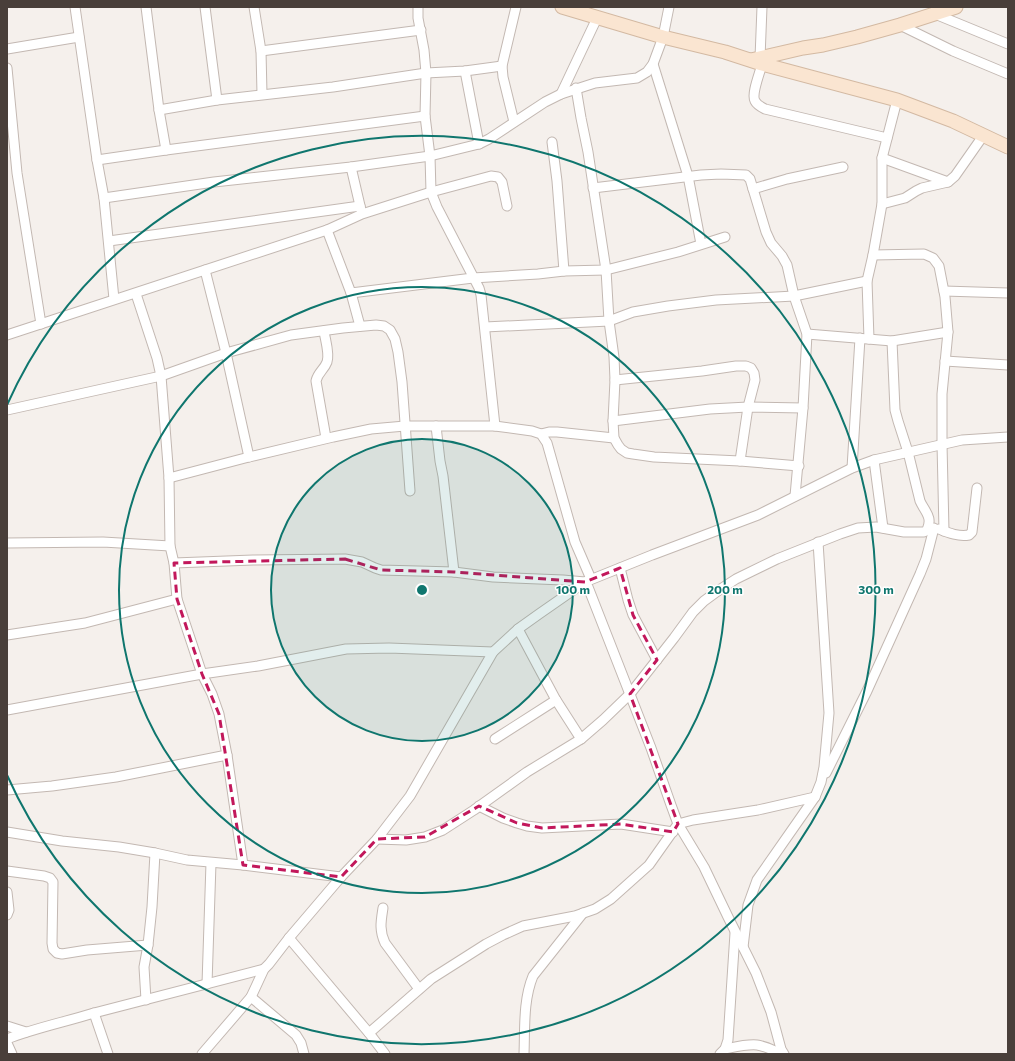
<svg xmlns="http://www.w3.org/2000/svg" width="1015" height="1061" viewBox="0 0 1015 1061" font-family="Commissioner,sans-serif">
<style>
.lines{fill:none;stroke-linecap:round;stroke-linejoin:round}
.street-casing{stroke:#c3b8b2;stroke-width:11}
.secondary-casing{stroke:#d3b9a2;stroke-width:15}
.street{stroke:#fff;stroke-width:9}
.secondary{stroke:#fae5d1;stroke-width:13}
.marked{fill:none;stroke:#c2185b;stroke-width:3;stroke-dasharray:8 5;stroke-linejoin:round}
.ring{fill:none;stroke:#0f766e;stroke-width:2}
.centre{fill:#0f766e;stroke:#fff;stroke-width:2}
.ring-label{font-size:12px;text-anchor:middle;font-weight:bold;fill:#0f766e;stroke:#fff;stroke-width:3;stroke-linejoin:round;paint-order:stroke}
</style>
<rect width="100%" height="100%" fill="#f5f0ec"/>
<g class="lines">
<defs>
<g id="street">
<polyline points="75,7 97,160 104,198 114,299"/>
<polyline points="146,7 159,110 166,150"/>
<polyline points="205,7 217,100"/>
<polyline points="254,7 261,51 262,94"/>
<polyline points="418,7 418,18 424,50 426,73 425,116 430,156 431,192 437,207 479,288 481,295 495,426"/>
<polyline points="935,14 1008,44"/>
<polyline points="900,25 953,51 1008,74"/>
<polyline points="7,49 79,37"/>
<polyline points="261,51 421,30"/>
<polyline points="760,58 762,7"/>
<polyline points="653,64 688,176 701,244"/>
<path d="M 762,64 C 760,73 751,94 755,101 C 757,105 761,107 765,109 L 887,138"/>
<polyline points="7,68 17,173 41,324"/>
<polyline points="465,71 479,144"/>
<polyline points="576,88 581,118 588,152 606,270 609,321 614,357 615,380 613,421 614,438 618,445 621,449 627,453 633,454 654,457 740,461 799,466"/>
<polyline points="561,94 597,18"/>
<polyline points="159,110 217,100 333,87 426,73 465,71 502,66"/>
<polyline points="514,122 503,77 502,66 516,7"/>
<polyline points="552,142 557,181 564,271"/>
<polyline points="882,158 948,182"/>
<polyline points="97,160 166,150 425,116"/>
<polyline points="351,167 361,210"/>
<polyline points="593,188 701,175 721,174 746,175 750,179 766,232 771,243 782,256 787,265 794,296 807,334 803,408 795,496"/>
<polyline points="753,189 787,179 843,167"/>
<polyline points="104,198 214,182 351,167 430,156 479,144 489,139 545,102 561,94 595,83 637,78 647,72 653,64 663,37 669,7"/>
<polyline points="882,204 905,198 916,191 922,188 948,182 955,176 983,136"/>
<polyline points="327,230 351,293 360,326"/>
<polyline points="109,241 360,206"/>
<polyline points="873,255 924,254 933,258 939,266 945,297 948,332 942,394 942,444 944,531"/>
<polyline points="205,270 226,353 249,457"/>
<polyline points="944,291 1008,293"/>
<polyline points="351,293 473,278 538,274 564,271 606,270 678,252 725,237"/>
<polyline points="136,294 157,358 161,376 169,478 170,546 174,563 177,599 202,674 212,694 219,714 227,755 243,865"/>
<polyline points="485,327 609,321 633,312 668,306 716,300 794,296 867,281"/>
<path d="M 324,331 C 325,339 330,354 327,362 C 324,370 318,372 316,381 L 326,438"/>
<polyline points="807,334 892,341 948,332"/>
<polyline points="7,335 327,230 362,214 431,192 491,176 498,177 502,182 507,206"/>
<polyline points="869,339 867,281 873,255 882,204 882,158 897,100"/>
<polyline points="945,361 1008,365"/>
<polyline points="615,380 702,371 736,366 746,366 751,368 754,373 755,380 748,407 740,461"/>
<polyline points="7,410 161,376 226,353 291,335 343,328 376,325 384,326 390,330 395,339 398,352 402,382 410,491"/>
<polyline points="613,421 710,409 748,407 803,408"/>
<polyline points="436,426 440,461 443,476 454,572"/>
<polyline points="541,434 549,432 557,432 614,438"/>
<polyline points="874,460 883,528"/>
<polyline points="852,468 860,338"/>
<polyline points="169,478 249,457 333,437 371,429 405,426 495,426 532,431 541,434 547,443 575,542 591,579"/>
<path d="M 939,529 C 949,533 959,537 969,535 L 972,532 L 977,488"/>
<polyline points="7,543 103,542 170,546"/>
<polyline points="174,563 253,560 345,559 362,562 375,568 381,570 454,572 493,577 563,580 585,582 588,587 651,748 671,805 678,824 704,867 728,917 756,973 771,1012 781,1049 784,1054"/>
<polyline points="620,568 628,600 633,615 657,660"/>
<polyline points="518,629 556,700 581,739"/>
<polyline points="7,635 85,623 177,599"/>
<polyline points="7,710 202,674 258,666 346,649 389,648 493,652"/>
<polyline points="495,739 556,700"/>
<polyline points="826,773 867,691 920,574 926,559 934,528"/>
<polyline points="7,790 52,786 116,777 227,755"/>
<polyline points="479,806 503,818 517,823 527,826 542,828 621,824 673,832"/>
<polyline points="7,832 62,841 119,847 155,853 187,860 243,865 341,877"/>
<path d="M 377,839 L 406,840 L 425,837 L 443,830 L 474,810 L 527,772 L 581,739 L 603,720 L 630,694 L 674,638 L 693,612 L 704,601 L 719,590 L 736,579 L 777,559 L 840,534 L 858,528 L 876,527 L 904,532 L 924,532 L 927,530 C 933,517 925,512 920,501 L 908,452 L 898,421 L 895,410 L 892,341"/>
<polyline points="7,871 44,876 50,878 53,882 52,943 53,949 57,953 62,954 87,950 148,945"/>
<polyline points="7,892 9,910 7,915"/>
<path d="M 383,908 C 381,921 379,930 385,943 L 419,989"/>
<polyline points="289,938 369,1033 385,1054"/>
<polyline points="743,947 748,905 757,880 815,797 821,782 824,767 829,713 818,542"/>
<polyline points="207,984 211,863"/>
<polyline points="251,997 296,1035 301,1043 304,1054"/>
<polyline points="146,1000 144,967 148,945 152,907 155,853"/>
<polyline points="94,1013 108,1054"/>
<polyline points="7,1026 26,1032"/>
<polyline points="369,1033 431,979 486,944 503,935 523,926 575,916 595,909 611,899 649,865 678,824 693,820 758,810 815,797"/>
<path d="M 7,1039 C 35,1028 65,1022 94,1013 L 264,969"/>
<polyline points="7,1043 12,1054"/>
<path d="M 725,1049 C 735,1047 747,1044 757,1045 C 766,1046 774,1051 782,1054"/>
<polyline points="202,1054 251,997 264,969 269,964 289,938 341,877 377,839 410,796 493,652 518,629 539,614 585,582 652,555 758,515 852,468 874,460 962,440 1008,437"/>
<path d="M 524,1054 C 525,1029 523,1000 533,976 L 583,913"/>
<polyline points="720,1054 725,1049 728,1040 735,933"/>
</g>
<g id="secondary">
<polyline points="562,7 663,37 725,52 762,64 897,100 953,121 1008,147"/>
<polyline points="751,60 803,48 823,45 857,37 900,25 956,7"/>
</g>
</defs>
<use href="#street" class="street-casing"/>
<use href="#secondary" class="secondary-casing"/>
<use href="#street" class="street"/>
<use href="#secondary" class="secondary"/>
</g>
<path class="marked" d="M 345,559 L 381,570 L 454,572 L 585,582 L 620,568 L 633,615 L 657,660 L 630,694 L 678,824 L 673,832 L 621,824 L 542,828 L 517,823 L 479,806 L 425,837 L 377,839 L 341,877 L 243,865 L 219,714 L 202,674 L 177,599 L 174,563 Z"/>
<circle cx="422" cy="590" r="151" fill="#0f766e" fill-opacity=".12"/>
<g class="ring">
<circle cx="422" cy="590" r="151"/>
<circle cx="422" cy="590" r="303"/>
<path d="M7 405A454 454 0 1 1 7 775"/>
</g>
<circle cx="422" cy="590" r="6" class="centre"/>
<g class="ring-label">
<text x="573" y="594">100 m</text>
<text x="725" y="594">200 m</text>
<text x="876" y="594">300 m</text>
</g>
<rect width="1015" height="1061" fill="none" stroke="#493f3a" stroke-width="16"/>
</svg>
